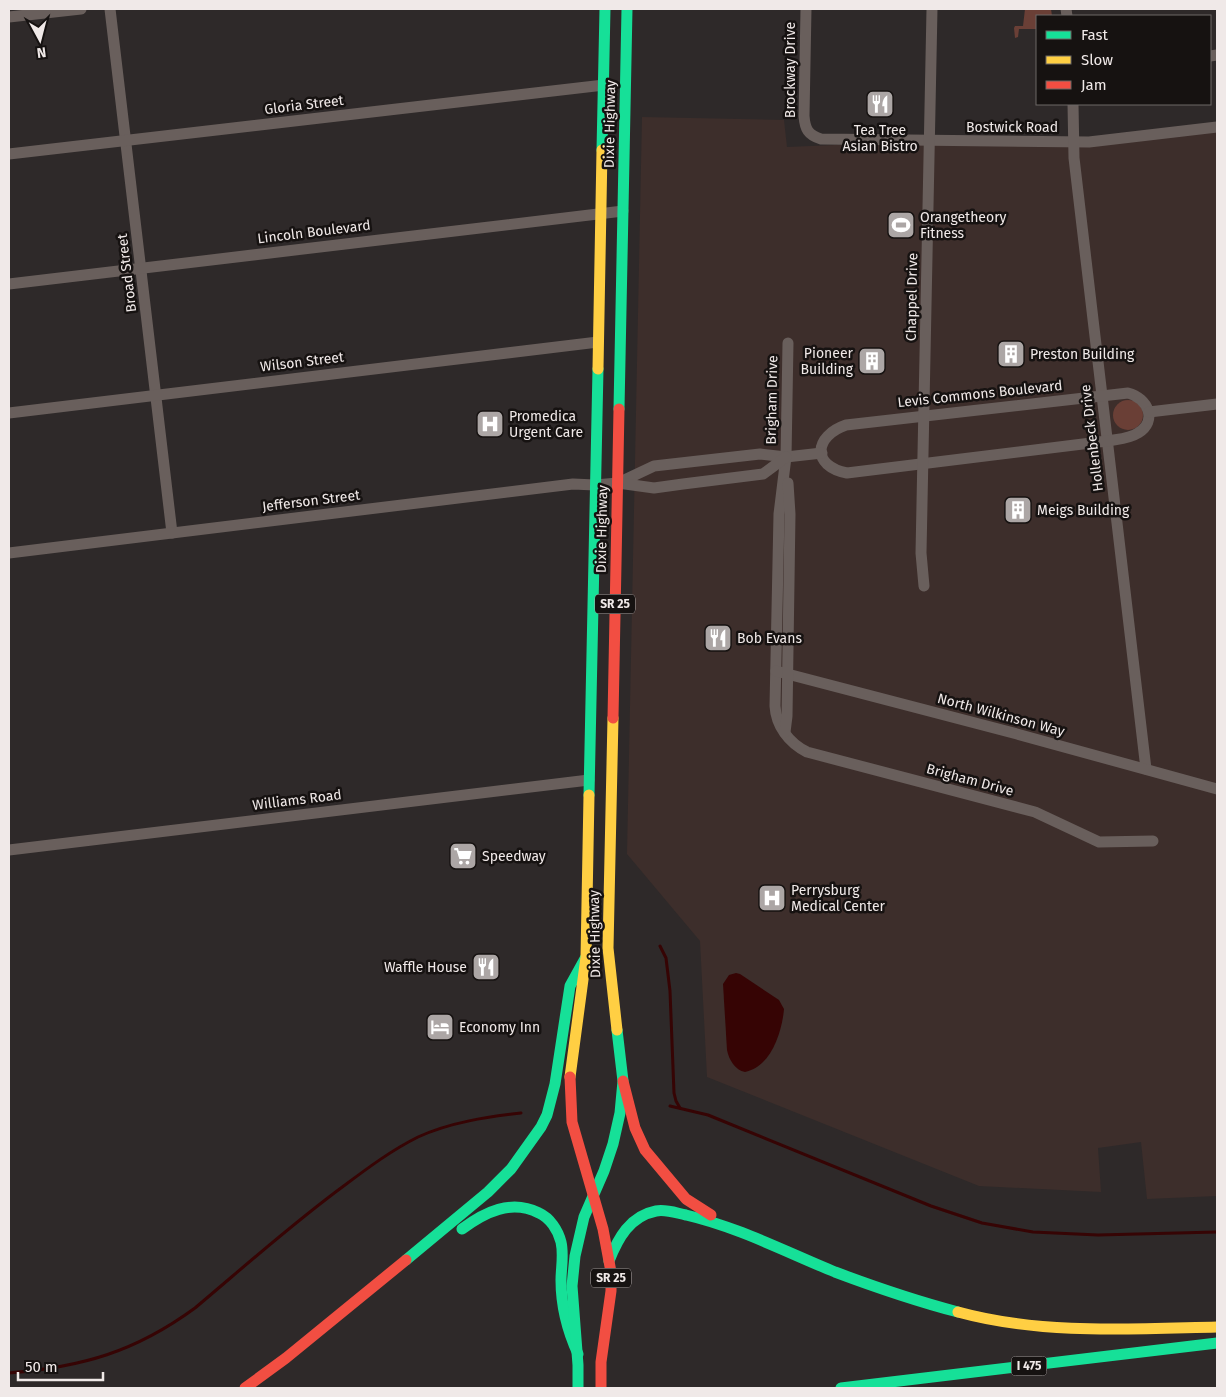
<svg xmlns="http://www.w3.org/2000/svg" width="1226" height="1397" viewBox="0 0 1226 1397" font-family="'Fira Sans',sans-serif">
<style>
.built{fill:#3d2e2b}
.green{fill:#6a3f36}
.water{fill:#360404}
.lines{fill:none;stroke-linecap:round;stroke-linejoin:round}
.stream{stroke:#360404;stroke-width:3}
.street{stroke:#695f5c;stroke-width:11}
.fast{stroke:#16e098;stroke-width:11}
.slow{stroke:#ffcf43;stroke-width:11}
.jam{stroke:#f24e42;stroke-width:11}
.labels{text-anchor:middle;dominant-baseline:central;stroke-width:5;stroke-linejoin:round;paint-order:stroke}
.shield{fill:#161211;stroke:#afa8a8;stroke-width:1}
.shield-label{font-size:12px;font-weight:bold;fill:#f0e9e8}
.street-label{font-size:14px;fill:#f0e9e8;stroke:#161211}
.poi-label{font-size:14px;fill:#f0e9e8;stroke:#161211;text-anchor:start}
</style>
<rect width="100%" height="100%" fill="#2e2929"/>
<polygon class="built" points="642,117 784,120 787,147 930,141 1062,142 1217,127 1217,1196 1147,1199 1141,1142 1098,1148 1101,1192 979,1186 707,1077 700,941 627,854"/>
<g class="green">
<polygon points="1025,9 1051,9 1052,16 1037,16 1037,29 1019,29 1018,37 1015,38 1014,28 1015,26 1023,26"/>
<circle cx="1128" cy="415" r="15"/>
</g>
<path class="water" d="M 736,973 L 740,974 L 779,1000 L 784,1009 C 782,1032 771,1067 745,1072 C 735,1070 729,1060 727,1050 L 723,984 L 729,975 Z"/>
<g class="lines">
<g class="stream">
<polyline points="660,946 666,958 670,991 674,1093 676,1101 680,1108"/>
<polyline points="670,1106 708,1115 931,1206 982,1223 1033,1232 1098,1235 1217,1232"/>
<path d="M 9,1373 C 82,1367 135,1352 195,1308 C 245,1266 293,1223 345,1185 C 369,1167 392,1150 418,1137 C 451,1122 487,1117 521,1113"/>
</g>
<g class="street">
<polyline points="110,9 172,533"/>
<path d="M 806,9 L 804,116 C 805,129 808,135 821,139 L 1089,142 L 1217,127"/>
<polyline points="1066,9 1067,16"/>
<polyline points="9,17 81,9"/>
<polyline points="1210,56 1217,55"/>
<polyline points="1073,104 1074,158 1146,769"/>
<polyline points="9,154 604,85"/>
<polyline points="9,284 623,211"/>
<path d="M 788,343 L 786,457 L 779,514 L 775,706 C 776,726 789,743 807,752 L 1035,812 L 1099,842 L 1153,841"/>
<path d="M 1128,393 C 1148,398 1158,421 1138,433 C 1129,439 1117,439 1107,441 L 847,473 C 811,466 814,436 846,425 Z"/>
<polyline points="1149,412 1217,404"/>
<polyline points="9,413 598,342"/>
<polyline points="618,483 654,466 760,454 786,457 822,453"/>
<polyline points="9,553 573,484 595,485 618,483 654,488 683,484 763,474 786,457"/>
<polyline points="924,586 921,553 932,9"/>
<polyline points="776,671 1017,734 1217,789"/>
<polyline points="785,732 787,716 790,514 788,483"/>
<polyline points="9,850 589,780"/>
</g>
<g class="fast">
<polyline points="602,150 605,9"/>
<polyline points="619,409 627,9"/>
<polyline points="589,795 598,369"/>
<path d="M 462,1229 C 485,1212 511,1199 539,1213 C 550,1218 558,1230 561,1242 C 564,1255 561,1268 561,1280 C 561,1306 567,1330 578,1354"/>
<polyline points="406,1260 488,1192 511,1169 541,1127 547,1115 555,1084 570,986 586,957"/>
<path d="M 609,1261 C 618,1238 630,1216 656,1211 C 666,1209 676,1213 686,1215 C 738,1227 786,1252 835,1272 C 875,1287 916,1301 958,1312"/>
<polyline points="578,1388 578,1365 572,1286 575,1256 584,1217 604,1171 613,1144 620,1113 623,1081 617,1030"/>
<polyline points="841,1388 1217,1343"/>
</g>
<g class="slow">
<polyline points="598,369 602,150"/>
<polyline points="613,718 608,948 617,1030"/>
<polyline points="570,1077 586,957 589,795"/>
<path d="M 958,1312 C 1042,1335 1131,1329 1217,1327"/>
</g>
<g class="jam">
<polyline points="613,718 619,409"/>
<polyline points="570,1077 572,1122 603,1229 611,1272 611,1291 601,1362 601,1388"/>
<polyline points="623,1081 635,1128 645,1150 686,1199 711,1215"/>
<polyline points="245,1388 286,1358 406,1260"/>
</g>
</g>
<defs>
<symbol id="restaurant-square" viewBox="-11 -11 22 22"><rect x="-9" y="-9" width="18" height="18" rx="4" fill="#aca6a5" stroke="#161211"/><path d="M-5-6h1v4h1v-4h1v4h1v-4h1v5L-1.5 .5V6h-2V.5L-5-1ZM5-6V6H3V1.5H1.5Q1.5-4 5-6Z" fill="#fff"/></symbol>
<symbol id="stadium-square" viewBox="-11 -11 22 22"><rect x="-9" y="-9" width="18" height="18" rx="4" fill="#aca6a5" stroke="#161211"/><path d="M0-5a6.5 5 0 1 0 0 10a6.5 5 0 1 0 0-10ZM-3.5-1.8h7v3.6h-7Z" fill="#fff"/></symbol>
<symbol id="building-square" viewBox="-11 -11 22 22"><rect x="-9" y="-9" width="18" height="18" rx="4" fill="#aca6a5" stroke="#161211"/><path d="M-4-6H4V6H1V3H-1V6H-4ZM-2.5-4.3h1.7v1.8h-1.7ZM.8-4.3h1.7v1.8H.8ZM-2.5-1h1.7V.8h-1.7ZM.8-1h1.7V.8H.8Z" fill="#fff"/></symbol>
<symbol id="hospital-square" viewBox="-11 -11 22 22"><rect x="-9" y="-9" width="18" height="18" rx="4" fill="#aca6a5" stroke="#161211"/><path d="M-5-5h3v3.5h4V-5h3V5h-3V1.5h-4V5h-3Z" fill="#fff"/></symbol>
<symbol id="supermarket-square" viewBox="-11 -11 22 22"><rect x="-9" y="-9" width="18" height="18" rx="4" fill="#aca6a5" stroke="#161211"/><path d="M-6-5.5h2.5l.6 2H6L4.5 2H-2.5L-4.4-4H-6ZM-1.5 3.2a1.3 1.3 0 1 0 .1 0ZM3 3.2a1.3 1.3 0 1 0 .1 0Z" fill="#fff"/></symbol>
<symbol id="hotel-square" viewBox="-11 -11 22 22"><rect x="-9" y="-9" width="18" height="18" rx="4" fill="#aca6a5" stroke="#161211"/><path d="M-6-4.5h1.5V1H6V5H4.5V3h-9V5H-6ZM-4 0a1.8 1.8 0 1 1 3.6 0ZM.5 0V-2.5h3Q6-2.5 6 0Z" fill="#fff"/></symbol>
</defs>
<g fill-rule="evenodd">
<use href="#restaurant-square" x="864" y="88" width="32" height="32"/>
<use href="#stadium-square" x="885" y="209" width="32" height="32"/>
<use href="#building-square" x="995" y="338" width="32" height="32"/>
<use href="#building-square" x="856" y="345" width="32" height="32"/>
<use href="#hospital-square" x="474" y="408" width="32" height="32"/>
<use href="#building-square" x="1002" y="494" width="32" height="32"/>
<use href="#restaurant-square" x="702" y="622" width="32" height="32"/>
<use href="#supermarket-square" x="447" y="840" width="32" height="32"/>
<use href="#hospital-square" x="756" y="882" width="32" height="32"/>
<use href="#restaurant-square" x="470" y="951" width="32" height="32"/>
<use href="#hotel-square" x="424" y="1011" width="32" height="32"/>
</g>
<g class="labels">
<g class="shield">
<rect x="595" y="594.5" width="40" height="19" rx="4"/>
<rect x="591" y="1268.5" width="40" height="19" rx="4"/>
<rect x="1011.5" y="1356.5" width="35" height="19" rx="4"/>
</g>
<g class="shield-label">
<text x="615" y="604">SR 25</text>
<text x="611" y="1278">SR 25</text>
<text x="1029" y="1366">I 475</text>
</g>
<g class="street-label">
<text transform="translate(790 70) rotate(-90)">Brockway Drive</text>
<text transform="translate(304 105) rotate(-7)">Gloria Street</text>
<text transform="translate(610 124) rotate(-89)">Dixie Highway</text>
<text x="1012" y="127">Bostwick Road</text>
<text transform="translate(314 232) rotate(-7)">Lincoln Boulevard</text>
<text transform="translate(127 273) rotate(-97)">Broad Street</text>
<text transform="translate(912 297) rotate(-89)">Chappel Drive</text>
<text transform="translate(302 362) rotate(-7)">Wilson Street</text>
<text transform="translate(980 394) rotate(-6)">Levis Commons Boulevard</text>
<text transform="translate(772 400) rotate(-89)">Brigham Drive</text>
<text transform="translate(1092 438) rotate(-97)">Hollenbeck Drive</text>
<text transform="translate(311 501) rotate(-7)">Jefferson Street</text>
<text transform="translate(602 529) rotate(-89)">Dixie Highway</text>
<text transform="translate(1001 715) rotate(15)">North Wilkinson Way</text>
<text transform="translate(970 780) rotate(15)">Brigham Drive</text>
<text transform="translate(297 800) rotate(-7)">Williams Road</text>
<text transform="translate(595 934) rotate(-91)">Dixie Highway</text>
</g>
<g class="poi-label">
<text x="880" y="130" text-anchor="middle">Tea Tree<tspan x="880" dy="16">Asian Bistro</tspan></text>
<text x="920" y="217">Orangetheory<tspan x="920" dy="16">Fitness</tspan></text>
<text x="853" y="353" text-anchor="end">Pioneer<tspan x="853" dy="16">Building</tspan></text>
<text x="1030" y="354">Preston Building</text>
<text x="509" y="416">Promedica<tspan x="509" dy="16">Urgent Care</tspan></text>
<text x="1037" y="510">Meigs Building</text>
<text x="737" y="638">Bob Evans</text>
<text x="482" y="856">Speedway</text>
<text x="791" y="890">Perrysburg<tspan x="791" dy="16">Medical Center</tspan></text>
<text x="467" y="967" text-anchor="end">Waffle House</text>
<text x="459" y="1027">Economy Inn</text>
</g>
</g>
<rect width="1226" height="1397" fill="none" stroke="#f0e9e8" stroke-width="20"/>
<rect x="1036" y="15" width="175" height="90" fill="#161211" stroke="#6d6867"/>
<rect x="1046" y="31" width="25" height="8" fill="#16e098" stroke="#6d6867"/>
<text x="1081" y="40" font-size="15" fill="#f0e9e8">Fast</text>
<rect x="1046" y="56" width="25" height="8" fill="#ffcf43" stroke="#6d6867"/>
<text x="1081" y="65" font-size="15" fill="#f0e9e8">Slow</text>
<rect x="1046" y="81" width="25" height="8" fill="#f24e42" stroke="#6d6867"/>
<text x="1081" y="90" font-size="15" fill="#f0e9e8">Jam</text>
<g transform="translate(40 40) rotate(173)" stroke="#161211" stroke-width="4" paint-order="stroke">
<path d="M0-4L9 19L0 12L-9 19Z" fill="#f0e9e8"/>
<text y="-8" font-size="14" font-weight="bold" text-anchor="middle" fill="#f0e9e8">N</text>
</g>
<path d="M18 1372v8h85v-8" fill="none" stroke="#f0e9e8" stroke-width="2.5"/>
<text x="25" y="1372" font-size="15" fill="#f0e9e8" stroke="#161211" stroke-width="4" paint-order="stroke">50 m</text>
</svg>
